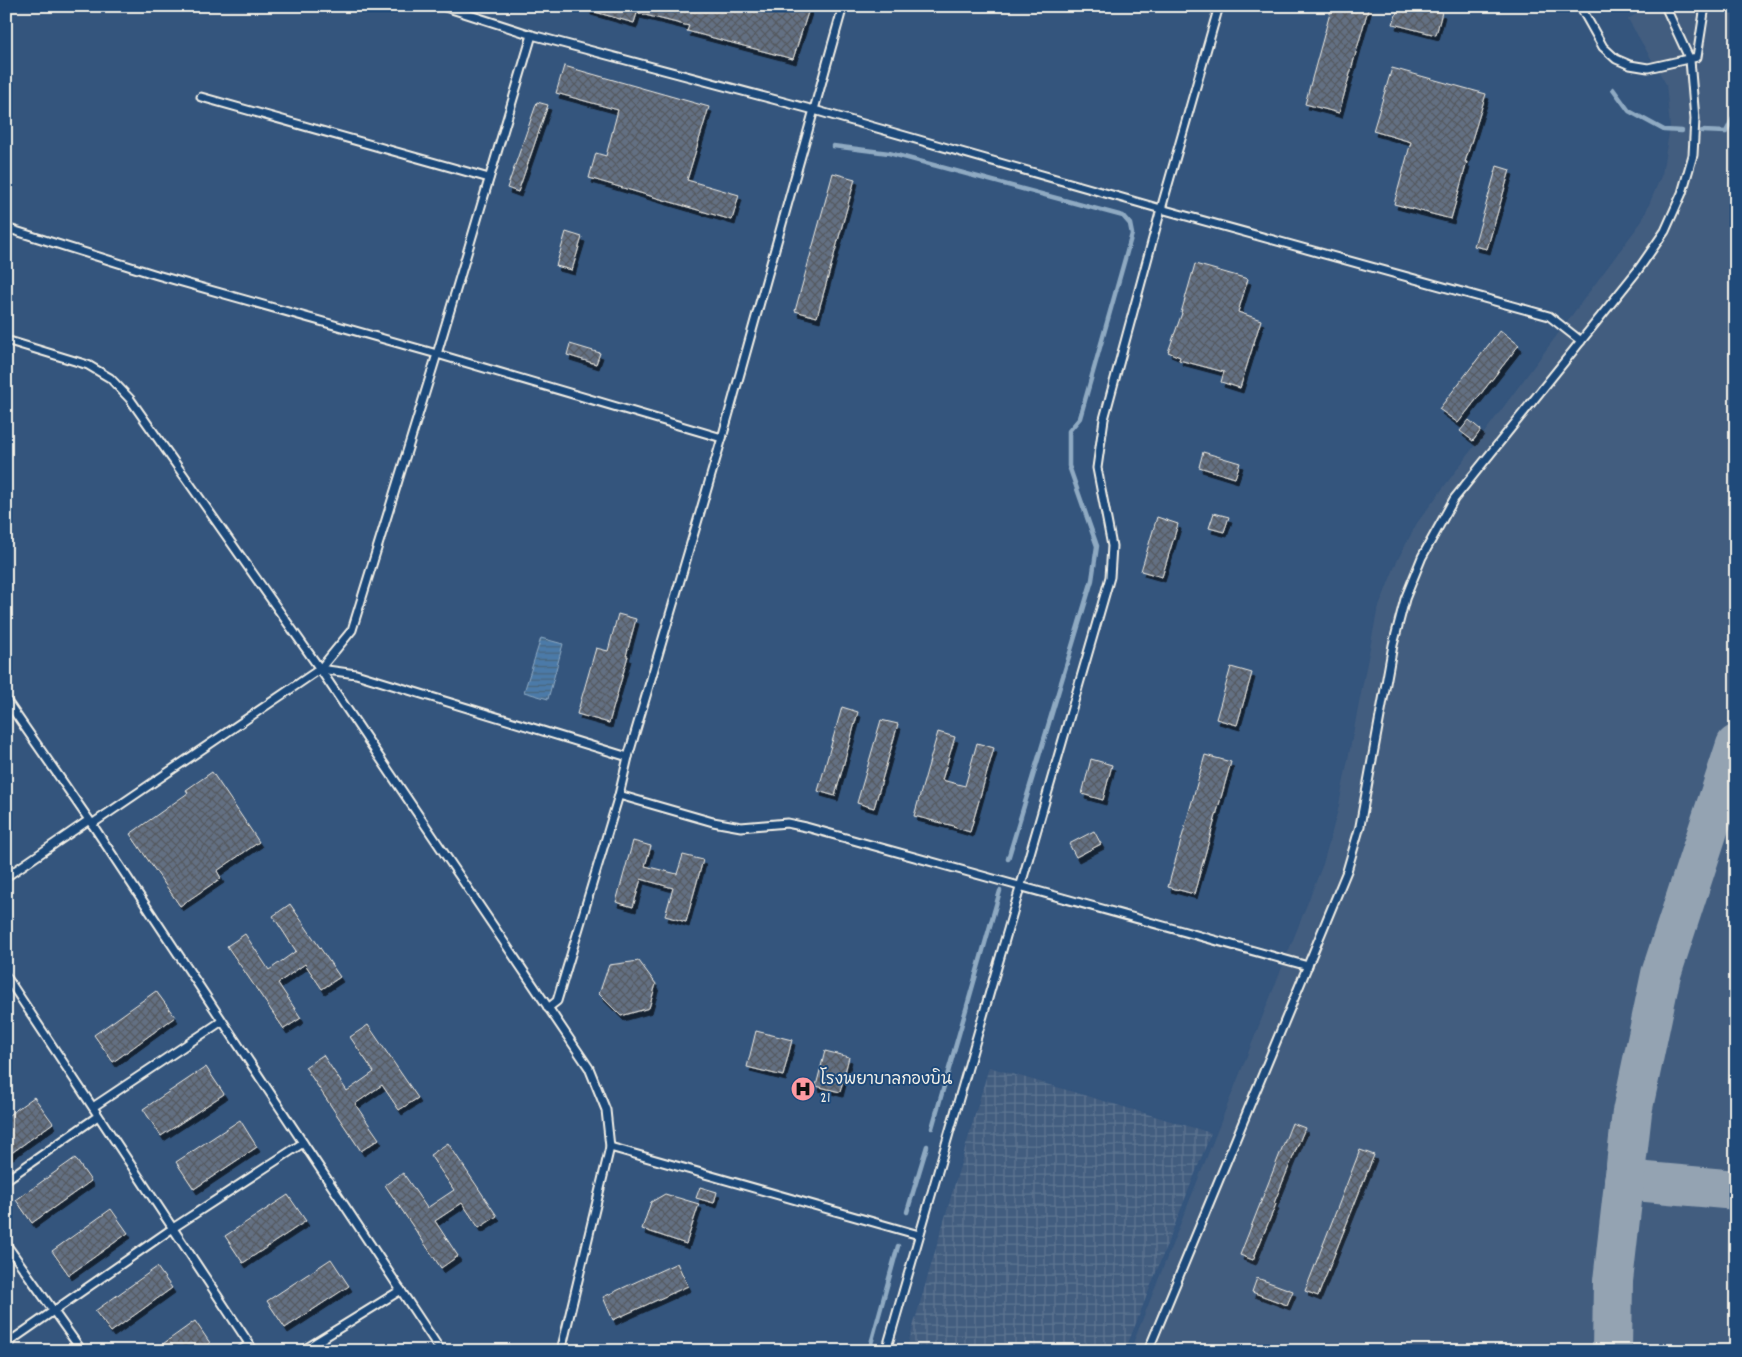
<svg xmlns="http://www.w3.org/2000/svg" width="1742" height="1357" viewBox="0 0 1742 1357" font-family="Dekko,'Playpen Sans Thai',sans-serif">
<style>
.built{fill:#425d7f}
.industrial{fill:url(#industrial-grid)}
.water{fill:url(#water-rules);stroke:#8faac2}
.lines{fill:none;stroke-linecap:round;stroke-linejoin:round}
.stream{stroke:#8faac2;stroke-width:4.5}
.taxiway{stroke:#94a3b2;stroke-width:40}
.building{fill:url(#building-cross-hatch);stroke:#f4f1e8;filter:url(#shadow)}
.service-casing{stroke:#f4f1e8;stroke-width:11}
.service{stroke:#1f4a7a;stroke-width:7}
.labels{text-anchor:middle;dominant-baseline:central;stroke-width:4;stroke-linejoin:round;paint-order:stroke}
.poi-label{font-size:16px;fill:#f4f1e8;stroke:#1f4a7a;text-anchor:start}
</style>
<defs>
<pattern id="industrial-grid" width="8" height="8" patternUnits="userSpaceOnUse" patternTransform="scale(1.25)"><rect width="8" height="8" fill="#425d7f"/><path d="M0 4h8M4 0v8" fill="none" stroke="#5e7591"/></pattern>
<pattern id="water-rules" width="6" height="5" patternUnits="userSpaceOnUse" patternTransform="scale(1.25)"><rect width="6" height="5" fill="#4b7aa8"/><path d="M0 2.5h6" fill="none" stroke="#4a647c"/></pattern>
<pattern id="building-cross-hatch" width="8" height="8" patternUnits="userSpaceOnUse" patternTransform="scale(1.25)"><rect width="8" height="8" fill="#647083"/><path d="M0 0l8 8M0 8l8-8" fill="none" stroke="#555a61"/></pattern>
<filter id="shadow"><feDropShadow dx="3" dy="5" stdDeviation="0" flood-color="#0009"/></filter>
</defs>
<rect width="100%" height="100%" fill="#34557d"/>
<filter id="ink" filterUnits="userSpaceOnUse"><feTurbulence type="fractalNoise" baseFrequency=".02" numOctaves="2"/><feDisplacementMap in="SourceGraphic" scale="10" xChannelSelector="R" yChannelSelector="G"/><feConvolveMatrix kernelMatrix="1 2 1 2 8 2 1 2 1" color-interpolation-filters="sRGB"/></filter>
<g filter="url(#ink)">
<polygon class="built" points="1650,6 1736,6 1736,1351 1130,1351 1323,864 1338,810 1377,612 1397,561 1417,523 1642,221 1662,174 1670,127 1666,84 1628,19"/>
<polygon class="industrial" points="989,1067 1211,1133 1125,1351 906,1351"/>
<polygon class="water" points="541,638 563,644 548,699 524,692"/>
<g class="lines">
<g class="stream">
<polyline points="1613,89 1629,111 1664,130 1682,131"/>
<polyline points="1702,131 1726,132 1736,112"/>
<polyline points="833,146 889,153 1123,216 1130,224 1132,234 1080,418 1069,431 1069,466 1097,546 1092,580 1008,859"/>
<polyline points="932,1128 1000,891"/>
<polyline points="907,1212 927,1146"/>
<polyline points="869,1351 898,1246"/>
</g>
<g class="taxiway">
<polyline points="1624,1180 1736,1190"/>
<polyline points="1612,1351 1613,1281 1632,1112 1661,974 1736,745"/>
</g>
</g>
<g class="building">
<polygon points="588,6 677,6 693,10 694,6 810,6 793,59 687,31 689,26 637,13 634,23 588,10"/>
<polygon points="1332,6 1369,6 1339,113 1305,104"/>
<polygon points="1399,6 1420,6 1442,12 1436,35 1393,24"/>
<polygon points="564,66 709,107 687,180 739,195 732,220 589,178 596,153 606,156 618,110 556,93"/>
<polygon points="1392,68 1486,94 1465,162 1467,162 1451,219 1394,204 1411,142 1373,131"/>
<polygon points="537,102 548,105 518,192 507,188"/>
<polygon points="1497,166 1510,170 1487,249 1474,246"/>
<polygon points="833,173 855,179 817,317 795,311"/>
<polygon points="566,232 582,237 572,270 556,266"/>
<polygon points="1195,264 1248,279 1238,312 1261,320 1240,388 1221,382 1224,372 1179,360 1180,357 1168,352 1182,313 1181,313"/>
<polygon points="1500,330 1519,345 1458,423 1439,409"/>
<polygon points="570,344 600,353 596,364 567,355"/>
<polygon points="1469,420 1481,430 1473,441 1460,431"/>
<polygon points="1203,452 1240,463 1235,478 1199,467"/>
<polygon points="1214,513 1229,517 1224,532 1209,528"/>
<polygon points="1157,517 1178,524 1162,577 1141,571"/>
<polygon points="618,614 636,619 626,656 628,656 609,723 577,714 596,648 608,651"/>
<polygon points="1231,667 1252,673 1237,725 1216,719"/>
<polygon points="842,707 858,712 835,796 818,791"/>
<polygon points="881,720 898,724 874,808 857,803"/>
<polygon points="938,732 955,737 942,780 965,786 977,743 994,748 970,832 953,827 954,826 914,816"/>
<polygon points="1205,755 1231,762 1194,894 1168,887"/>
<polygon points="1091,759 1112,765 1103,800 1082,794"/>
<polygon points="212,772 259,842 217,871 221,878 180,906 130,834 188,793 186,790"/>
<polygon points="1094,831 1101,844 1076,857 1069,844"/>
<polygon points="633,841 651,846 645,866 677,874 683,855 703,860 686,922 665,916 673,888 641,879 633,907 616,902"/>
<polygon points="290,904 340,977 322,989 305,964 278,983 301,1018 284,1029 227,946 245,934 269,970 296,951 273,916"/>
<polygon points="639,961 656,984 649,1008 621,1016 599,994 609,965"/>
<polygon points="156,991 175,1017 113,1062 94,1035"/>
<polygon points="368,1025 418,1098 399,1110 382,1085 355,1104 379,1139 361,1151 305,1067 323,1055 347,1091 374,1072 350,1037"/>
<polygon points="756,1031 792,1040 783,1076 747,1067"/>
<polygon points="825,1051 849,1057 840,1092 816,1086"/>
<polygon points="206,1067 224,1094 161,1136 143,1109"/>
<polygon points="34,1097 53,1123 6,1157 6,1117"/>
<polygon points="240,1120 257,1147 194,1189 176,1162"/>
<polygon points="1292,1123 1305,1128 1274,1203 1276,1204 1253,1260 1240,1255"/>
<polygon points="448,1143 497,1216 479,1228 462,1203 435,1221 458,1256 441,1268 385,1185 403,1173 427,1208 454,1190 430,1155"/>
<polygon points="1360,1150 1374,1155 1318,1296 1305,1291"/>
<polygon points="75,1158 91,1181 32,1223 16,1200"/>
<polygon points="700,1187 717,1192 714,1203 696,1198"/>
<polygon points="665,1194 699,1204 686,1244 642,1229 651,1202"/>
<polygon points="288,1195 306,1221 243,1263 225,1236"/>
<polygon points="111,1209 128,1233 69,1275 52,1251"/>
<polygon points="331,1259 349,1286 285,1328 267,1301"/>
<polygon points="677,1263 688,1286 613,1320 603,1297"/>
<polygon points="157,1267 172,1288 111,1332 95,1311"/>
<polygon points="1257,1278 1293,1291 1287,1305 1252,1292"/>
<polygon points="195,1321 210,1343 199,1351 153,1351"/>
</g>
<g class="lines">
<defs>
<g id="service">
<polyline points="442,6 532,35 814,110 1161,209 1549,316 1581,341"/>
<polyline points="1580,6 1603,47 1616,59 1630,65 1648,68 1697,57 1705,6"/>
<polyline points="201,97 489,178"/>
<polyline points="6,228 157,275 437,354 722,438"/>
<polyline points="6,340 88,365 110,378 130,399 320,669 589,1068 606,1110 610,1147 561,1351"/>
<polyline points="320,669 356,674 628,757"/>
<polyline points="6,700 92,824 441,1351"/>
<polyline points="619,795 713,822 741,827 787,823 806,827 1308,966"/>
<polyline points="92,824 320,669 352,630 437,354 532,35"/>
<polyline points="6,877 89,820"/>
<polyline points="6,976 254,1351"/>
<polyline points="548,1008 557,1001 619,795 628,757 722,438 843,6"/>
<polyline points="93,1107 222,1021"/>
<polyline points="610,1147 919,1235"/>
<polyline points="6,1180 98,1116"/>
<polyline points="6,1244 82,1351"/>
<polyline points="6,1344 173,1228 303,1143"/>
<polyline points="240,1351 249,1344"/>
<polyline points="302,1351 401,1290"/>
<polyline points="886,1351 1110,577 1112,546 1097,468 1104,419 1161,209 1219,6"/>
<polyline points="1148,1351 1347,871 1360,826 1393,645 1405,599 1422,557 1454,499 1638,270 1665,231 1682,193 1693,155 1695,119 1690,60 1665,6"/>
</g>
</defs>
<use href="#service" class="service-casing"/>
<use href="#service" class="service"/>
</g>
</g>
<defs>
<symbol id="hospital-disc" viewBox="-11 -11 22 22"><circle r="9.5" fill="#ff9aa2" stroke="#1f4a7a"/><path d="M-5-5h3v3.5h4V-5h3V5h-3V1.5h-4V5h-3Z" fill="#111"/></symbol>
</defs>
<g fill-rule="evenodd">
<use href="#hospital-disc" x="789" y="1075" width="28" height="28"/>
</g>
<g class="labels">
<g class="poi-label">
<text x="820" y="1080">โรงพยาบาลกองบิน<tspan x="820" dy="18">21</tspan></text>
</g>
</g>
<rect width="1742" height="1357" fill="none" stroke="#1f4a7a" stroke-width="25"/>
<rect x="12" y="12" width="1717" height="1332" fill="none" stroke="#f4f1e8" stroke-width="2" filter="url(#ink)"/>
</svg>
